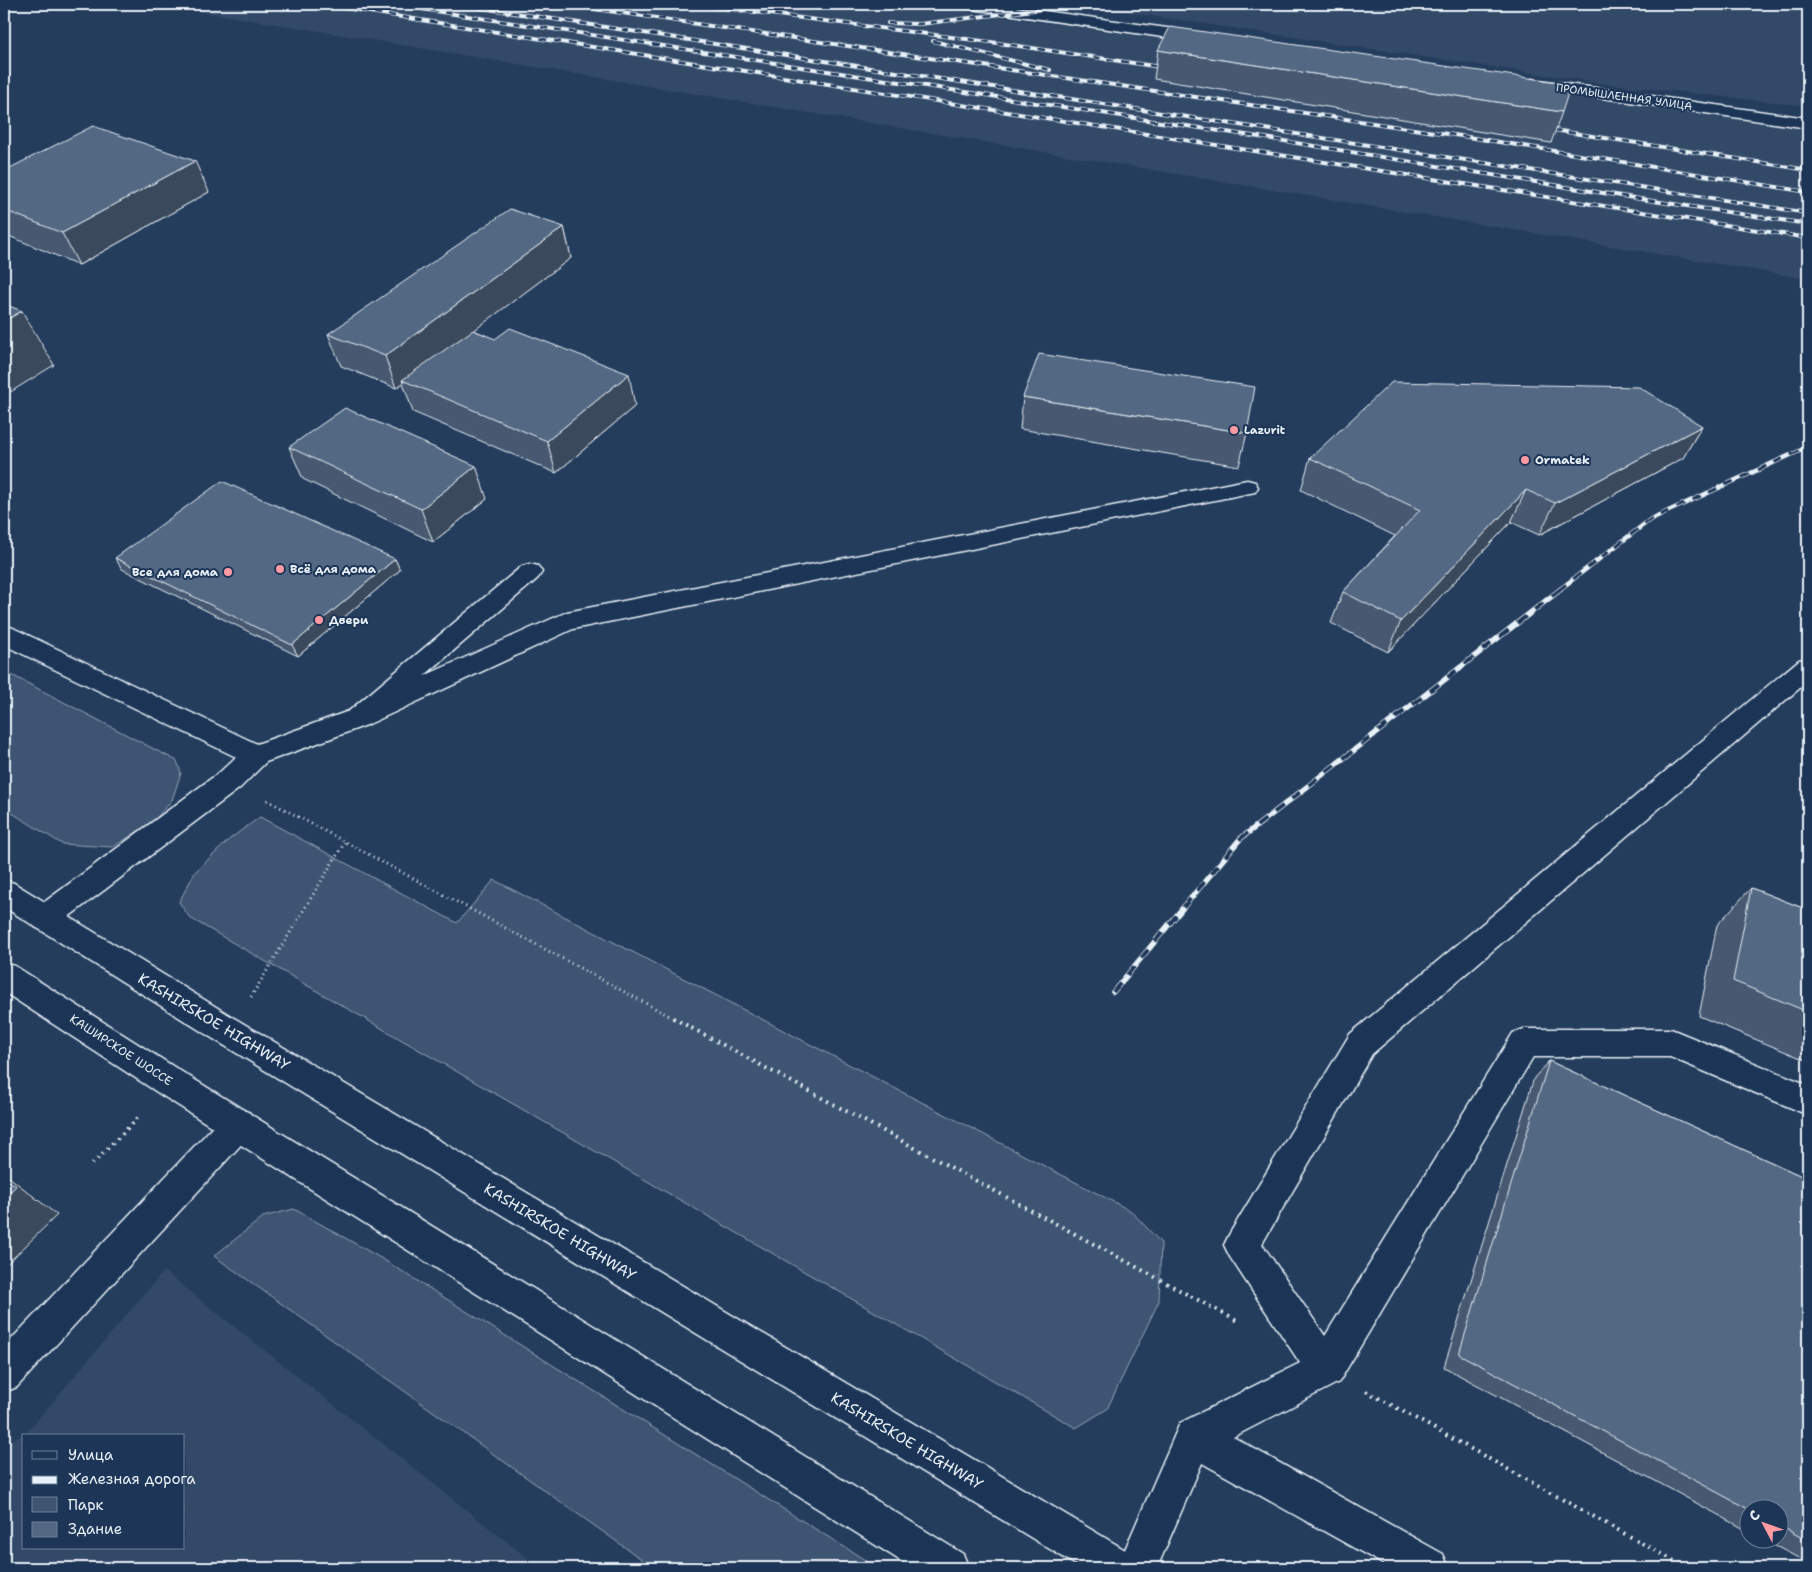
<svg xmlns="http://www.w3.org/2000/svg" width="1812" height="1572" viewBox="0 0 1812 1572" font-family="'Shantell Sans',sans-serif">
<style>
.built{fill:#334a68;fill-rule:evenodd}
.green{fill:#3e5472;stroke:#93a2b5}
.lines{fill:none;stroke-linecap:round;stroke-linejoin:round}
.service-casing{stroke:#e8f1f8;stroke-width:3}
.tertiary-casing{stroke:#e8f1f8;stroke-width:3}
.primary-casing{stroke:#e8f1f8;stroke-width:3}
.path-far1{stroke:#e8f1f8;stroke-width:3;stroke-dasharray:1 4;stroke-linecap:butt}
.path{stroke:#e8f1f8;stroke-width:4;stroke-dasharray:2 5;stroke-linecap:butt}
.service{fill:#1d3557;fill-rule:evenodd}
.tertiary{fill:#1d3557;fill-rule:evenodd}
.primary{fill:#1d3557;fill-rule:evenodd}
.rail-far2-casing{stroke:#e8f1f8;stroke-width:4}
.rail-far1-casing{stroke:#e8f1f8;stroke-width:4.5}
.rail-casing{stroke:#e8f1f8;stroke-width:5.5}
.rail-far2{stroke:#1d3557;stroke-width:2.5;stroke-dasharray:7;stroke-linecap:butt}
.rail-far1{stroke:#1d3557;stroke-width:3;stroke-dasharray:9;stroke-linecap:butt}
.rail{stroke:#1d3557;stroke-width:4;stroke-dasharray:11;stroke-linecap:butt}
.wall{fill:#475970;stroke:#e8f1f8}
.shaded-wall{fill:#3a485b;stroke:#e8f1f8}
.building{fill:#536782;stroke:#e8f1f8}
.poi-dot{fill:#ff9aa2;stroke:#1d3557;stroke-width:2}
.labels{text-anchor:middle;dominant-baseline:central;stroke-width:4;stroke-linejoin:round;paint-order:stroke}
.far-street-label{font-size:11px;fill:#e8f1f8;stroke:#1d3557}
.far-poi-label{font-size:11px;font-weight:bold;fill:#e8f1f8;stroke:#1d3557;text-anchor:start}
.poi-label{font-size:12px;font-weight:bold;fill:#e8f1f8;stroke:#1d3557;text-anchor:start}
.street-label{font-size:12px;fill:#e8f1f8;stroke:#1d3557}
.near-street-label{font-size:15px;fill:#e8f1f8;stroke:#1d3557}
</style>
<rect width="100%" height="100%" fill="#253d5d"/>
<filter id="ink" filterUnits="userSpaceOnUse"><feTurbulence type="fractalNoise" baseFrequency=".02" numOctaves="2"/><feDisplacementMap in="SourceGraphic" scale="10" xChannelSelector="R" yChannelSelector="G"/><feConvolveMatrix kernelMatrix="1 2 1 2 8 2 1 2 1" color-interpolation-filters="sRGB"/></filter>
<g filter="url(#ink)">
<g class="built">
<polygon points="156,4 911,4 1808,129 1808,279"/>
<polygon points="1072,4 1808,4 1808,106 1592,82"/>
<path d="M 164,1271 L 540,1568 L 4,1568 L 4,1445 L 27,1432 ZM 24,1436 L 184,1436 L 184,1548 L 24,1548 Z"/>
</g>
<g class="green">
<polygon points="4,671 177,761 181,773 172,800 154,821 113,847 62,844 4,808"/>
<polygon points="260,817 457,923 494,880 1131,1211 1161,1243 1159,1301 1107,1409 1076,1428 190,918 179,902 195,872 231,838"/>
<polygon points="294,1209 384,1260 878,1568 654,1568 214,1256 263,1217"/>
</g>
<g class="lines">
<defs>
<g id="service">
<polygon points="1247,480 1255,482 1258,487 1255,492 573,629 367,725 266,762 240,788 55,927 45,931 35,927 30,918 35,909 220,772 236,757 4,645 4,625 13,628 257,744 349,711 522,566 530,564 538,566 542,572 538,578 424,676 567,612"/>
<polygon points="1808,658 1808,681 1372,1054 1262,1244 1325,1336 1513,1033 1524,1029 1671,1029 1808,1085 1808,1115 1670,1057 1533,1057 1339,1382 1233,1437 1443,1554 1449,1568 1390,1568 1202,1463 1157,1568 1117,1568 1180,1423 1300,1363 1230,1257 1224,1245 1230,1233 1350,1034 1799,660"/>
<polygon points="238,1108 250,1113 255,1124 250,1135 17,1387 4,1392 4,1347 226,1113"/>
</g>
<g id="tertiary">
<polygon points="958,4 994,4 1203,33 1208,35 1211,38 1208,41 1203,43 965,8 960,7"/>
<polygon points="1532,79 1808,118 1808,128 1526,87 1524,84 1526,81"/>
</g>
<g id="primary">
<polygon points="4,880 14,883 234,1018 1132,1554 1138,1568 1081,1568 212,1038 4,907"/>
<polygon points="4,963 15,966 182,1072 963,1554 969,1568 912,1568 160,1094 4,992"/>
</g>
</defs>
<use href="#service" class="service-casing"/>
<use href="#tertiary" class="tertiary-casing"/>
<use href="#primary" class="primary-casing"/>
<g class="path-far1">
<polyline points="267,800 675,1019"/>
<polyline points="251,997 345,842"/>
</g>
<g class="path">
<polyline points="673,1018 1237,1321"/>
<polyline points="92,1164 141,1115"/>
<polyline points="1366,1391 1687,1568"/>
</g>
<use href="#service" class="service"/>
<use href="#tertiary" class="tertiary"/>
<use href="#primary" class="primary"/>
<defs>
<g id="rail-far2">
<polyline points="319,4 1808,238"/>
<polyline points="389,4 1259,137 1640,199 1808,224"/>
<polyline points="456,4 1808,213"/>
<polyline points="561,4 1468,137 1808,192"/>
<polyline points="691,4 998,43 1160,67"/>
<polyline points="888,23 920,24 1082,4"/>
<polyline points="933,41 1050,70"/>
<polyline points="1554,130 1808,170"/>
</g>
<polyline id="rail-far1" points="1559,590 1651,519 1808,447"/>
<polyline id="rail" points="1113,992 1240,839 1561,589"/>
</defs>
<use href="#rail-far2" class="rail-far2-casing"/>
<use href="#rail-far1" class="rail-far1-casing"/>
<use href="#rail" class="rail-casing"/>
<use href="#rail-far2" class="rail-far2"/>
<use href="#rail-far1" class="rail-far1"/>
<use href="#rail" class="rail"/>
</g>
<g class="wall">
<polygon points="1158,50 1562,112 1551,143 1154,79"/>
<polygon points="4,171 209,192 79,265 4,234"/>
<polygon points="564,227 571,258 474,330 635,406 556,473 413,412 403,383 396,388 341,366 328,334"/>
<polygon points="1023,397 1247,433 1239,466 1020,429"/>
<polygon points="1702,426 1683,458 1539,535 1511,522 1388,652 1331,623 1343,592 1395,536 1301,490 1310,458"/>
<polygon points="289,447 487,499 433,542 303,479"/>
<polygon points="115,558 395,559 400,570 298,656 122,569"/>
<polygon points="1751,888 1808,910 1808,1061 1699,1016 1717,925"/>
<polygon points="1549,1061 1808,1179 1808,1563 1764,1540 1780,1540 1780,1510 1750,1510 1750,1532 1444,1367 1534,1078"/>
</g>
<g class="shaded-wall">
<polygon points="195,161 209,192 79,265 62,233"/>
<polygon points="564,227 571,258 405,382 402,380 403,383 396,388 385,356"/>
<polygon points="22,311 54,365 4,396 4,321"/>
<polygon points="629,374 635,406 556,473 547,441"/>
<polygon points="1702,426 1683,458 1539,535 1555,503"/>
<polygon points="476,466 487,499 433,542 421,509"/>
<polygon points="1526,490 1511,522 1388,652 1401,621"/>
<polygon points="395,559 400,570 298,656 292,645"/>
<polygon points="4,1173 57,1215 4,1267"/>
</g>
<g class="building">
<polygon points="1170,27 1571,84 1562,112 1158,50"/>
<polygon points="93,126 195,161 62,233 4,210 4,171"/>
<polygon points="510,209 564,227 385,356 328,334"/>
<polygon points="4,304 22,311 4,321"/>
<polygon points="510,328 629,374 547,441 402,380 473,330 495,339"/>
<polygon points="1039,354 1255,387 1247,433 1023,397"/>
<polygon points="1392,382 1639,387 1702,426 1555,503 1526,490 1401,621 1343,592 1420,510 1310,458"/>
<polygon points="345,408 476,466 421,509 289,447"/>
<polygon points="222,481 395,559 292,645 115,558"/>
<polygon points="1751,888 1808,910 1808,1012 1733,981"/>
<polygon points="1549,1061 1808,1179 1808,1541 1780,1526 1780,1510 1750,1510 1459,1354"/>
<polygon points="4,1177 16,1186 4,1198"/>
</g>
</g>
<g class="poi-dot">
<circle cx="1234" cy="430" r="5"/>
<circle cx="1525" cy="460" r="5"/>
<circle cx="280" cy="569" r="5"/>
<circle cx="228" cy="572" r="5"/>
<circle cx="319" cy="620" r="5"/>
</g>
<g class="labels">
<g class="far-street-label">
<text transform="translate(1624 97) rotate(8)">ПРОМЫШЛЕННАЯ УЛИЦА</text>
</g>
<g class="far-poi-label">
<text x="1244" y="430">Lazurit</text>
</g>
<g class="poi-label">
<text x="1535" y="460">Ormatek</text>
<text x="290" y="569">Всё для дома</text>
<text x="218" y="572" text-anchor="end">Все для дома</text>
<text x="329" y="620">Двери</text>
</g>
<g class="street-label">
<text transform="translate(121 1050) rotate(33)">КАШИРСКОЕ ШОССЕ</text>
</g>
<g class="near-street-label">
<text transform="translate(214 1022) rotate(31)">KASHIRSKOE HIGHWAY</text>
<text transform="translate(560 1232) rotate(31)">KASHIRSKOE HIGHWAY</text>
<text transform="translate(907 1441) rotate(31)">KASHIRSKOE HIGHWAY</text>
</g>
</g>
<rect width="1812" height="1572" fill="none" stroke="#1d3557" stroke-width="20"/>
<rect x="10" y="10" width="1792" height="1552" fill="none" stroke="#e8f1f8" stroke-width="2" filter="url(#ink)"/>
<rect x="22" y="1434" width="162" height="115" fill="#1d3557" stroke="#6e8097"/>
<rect x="32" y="1451" width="25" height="8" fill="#1d3557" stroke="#6e8097"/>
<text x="68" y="1460" font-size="15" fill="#e8f1f8">Улица</text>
<rect x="32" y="1476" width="25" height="8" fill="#e8f1f8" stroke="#6e8097"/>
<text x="68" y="1484" font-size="15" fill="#e8f1f8">Железная дорога</text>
<rect x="32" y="1497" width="25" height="15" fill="#3e5472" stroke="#6e8097"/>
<text x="68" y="1510" font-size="15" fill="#e8f1f8">Парк</text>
<rect x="32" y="1522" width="25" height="15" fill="#536782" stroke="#6e8097"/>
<text x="68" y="1534" font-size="15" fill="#e8f1f8">Здание</text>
<g transform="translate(1764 1524) rotate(311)"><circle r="24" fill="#1d3557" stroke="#6e8097"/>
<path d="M0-4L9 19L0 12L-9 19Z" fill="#ff9aa2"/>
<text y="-8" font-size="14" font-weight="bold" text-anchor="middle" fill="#e8f1f8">С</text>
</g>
</svg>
